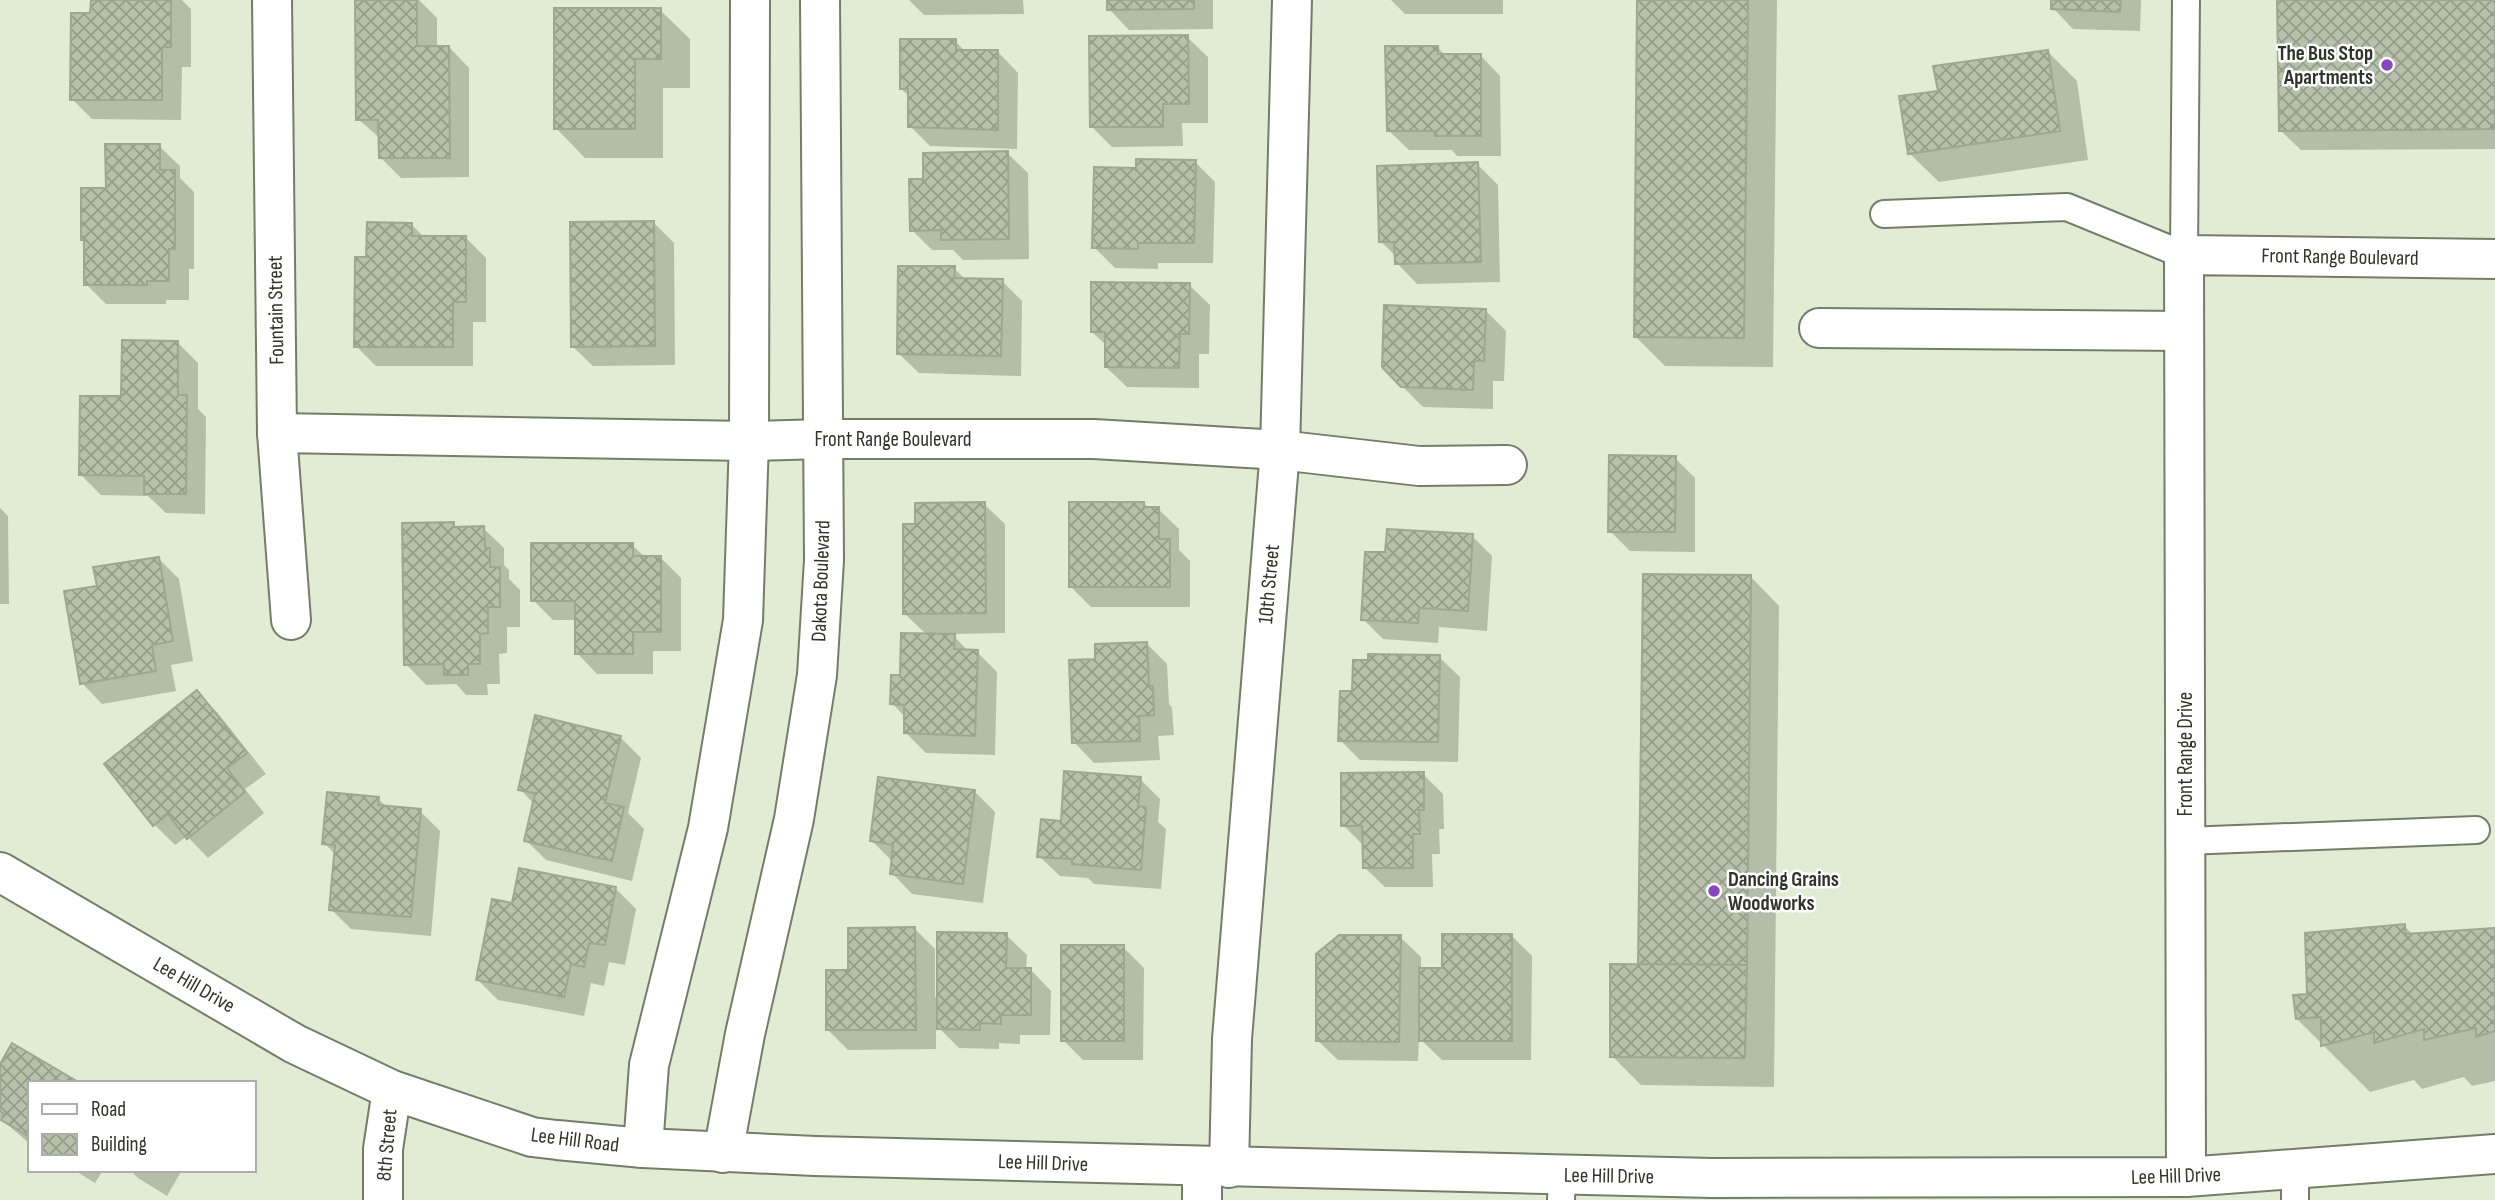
<svg xmlns="http://www.w3.org/2000/svg" width="2495" height="1200" viewBox="0 0 2495 1200" font-family="'Sofia Sans Condensed',sans-serif">
<style>
.shadow{fill:#0003}
.building{fill:url(#building-cross-hatch);stroke:#9ea791;stroke-width:2}
.lines{fill:none;stroke-linecap:round;stroke-linejoin:round}
.service-casing{stroke:#747d68;stroke-width:30}
.minor-casing{stroke:#747d68;stroke-width:42}
.tertiary-casing{stroke:#747d68;stroke-width:42}
.service{stroke:#fff;stroke-width:26}
.minor{stroke:#fff;stroke-width:38}
.tertiary{stroke:#fff;stroke-width:38}
.poi-dot{fill:#8848bd;stroke:#fff;stroke-width:2.5}
.labels{text-anchor:middle;dominant-baseline:central;stroke-width:5;stroke-linejoin:round;paint-order:stroke}
.poi-label{font-size:21px;font-weight:bold;fill:#30342b;stroke:#fff;text-anchor:end}
.street-label{font-size:21px;fill:#30342b;stroke:#fff}
</style>
<defs>
<pattern id="building-cross-hatch" width="8" height="8" patternUnits="userSpaceOnUse" patternTransform="scale(1.75)"><rect width="8" height="8" fill="#b6c0aa"/><path d="M0 0l8 8M0 8l8-8" fill="none" stroke="#949d8b"/></pattern>
</defs>
<rect width="100%" height="100%" fill="#e2ecd5"/>
<g class="shadow">
<polygon points="92,0 182,0 191,9 191,67 182,67 181,120 92,119 72,99 92,15"/>
<polygon points="356,0 419,0 437,18 437,47 449,47 469,68 469,177 401,178 381,158 381,139 358,119"/>
<polygon points="909,0 1023,0 1024,14 924,15"/>
<polygon points="1109,0 1213,0 1213,29 1129,30 1109,9"/>
<polygon points="1391,0 1503,0 1503,14 1405,14"/>
<polygon points="1639,0 1777,0 1773,367 1665,366 1635,336"/>
<polygon points="2053,0 2141,0 2140,31 2073,29 2053,8"/>
<polygon points="2279,0 2495,0 2495,149 2301,150 2280,130"/>
<polygon points="660,10 690,39 690,88 663,88 663,158 585,158 556,128"/>
<polygon points="1187,37 1208,57 1208,123 1182,123 1183,146 1112,147 1092,127"/>
<polygon points="955,41 966,52 998,52 1018,73 1017,149 930,146 910,126 910,97 901,89"/>
<polygon points="1437,47 1446,56 1480,55 1500,76 1501,156 1457,156 1452,150 1409,150 1388,130"/>
<polygon points="2047,51 2077,81 2088,160 1939,182 1909,153 1940,92"/>
<polygon points="159,146 180,166 180,178 194,192 194,269 189,269 189,300 166,300 166,304 106,304 86,284 86,243 82,240 107,190"/>
<polygon points="1007,153 1028,173 1029,259 963,260 953,250 932,250 912,230 925,181"/>
<polygon points="1195,162 1215,182 1213,263 1158,263 1158,269 1115,268 1094,247 1137,170"/>
<polygon points="1477,164 1498,185 1500,282 1417,284 1397,263 1397,257 1380,241"/>
<polygon points="654,223 674,243 675,365 593,366 572,346"/>
<polygon points="411,224 425,238 466,238 486,258 486,322 473,322 473,366 376,366 356,346 368,259"/>
<polygon points="954,268 966,280 1002,281 1022,301 1021,376 919,373 898,353"/>
<polygon points="1189,285 1210,305 1209,354 1199,354 1199,388 1127,387 1106,367 1107,346 1092,332"/>
<polygon points="1485,310 1506,331 1504,381 1493,381 1493,409 1423,407 1383,367"/>
<polygon points="178,343 198,363 198,409 206,417 205,514 166,513 148,496 101,495 81,475 123,398"/>
<polygon points="1675,458 1695,478 1695,552 1630,551 1610,531"/>
<polygon points="1144,503 1149,509 1158,509 1179,529 1179,550 1190,561 1190,607 1091,607 1071,587"/>
<polygon points="984,504 1005,524 1005,633 952,634 969,652 977,652 997,672 995,755 926,753 906,733 906,718 892,703 902,677 927,635 905,614 917,526"/>
<polygon points="0,508 8,516 9,604 0,604"/>
<polygon points="453,524 458,529 483,528 504,548 504,565 509,570 509,579 520,590 520,627 507,627 507,653 499,654 500,684 487,684 488,695 466,695 456,684 426,685 406,664"/>
<polygon points="1472,536 1492,556 1487,631 1439,627 1438,643 1383,639 1363,619 1387,554"/>
<polygon points="632,545 645,557 660,557 681,578 681,651 653,651 653,674 597,674 577,653 577,620 553,620 533,600"/>
<polygon points="159,559 179,579 193,661 171,665 176,691 102,704 82,683 99,588"/>
<polygon points="1645,576 1750,576 1779,606 1774,1087 1641,1085 1612,1056 1640,965"/>
<polygon points="1147,644 1167,664 1169,704 1172,708 1174,735 1158,736 1160,760 1094,763 1074,742 1097,660"/>
<polygon points="1439,657 1460,677 1458,762 1360,760 1340,740 1354,692 1369,661"/>
<polygon points="196,692 217,712 266,774 245,789 264,813 208,858 187,836 175,845 155,825 106,764"/>
<polygon points="620,737 641,758 628,813 644,829 632,881 546,860 526,840 534,804 520,789"/>
<polygon points="1423,774 1443,794 1444,829 1439,829 1440,854 1432,854 1433,887 1385,887 1364,867 1364,846 1343,825"/>
<polygon points="1140,779 1160,799 1158,822 1166,829 1161,889 1094,884 1088,878 1060,876 1039,856 1062,823"/>
<polygon points="974,791 995,812 983,903 912,894 892,873 892,861 872,841"/>
<polygon points="378,799 387,807 420,811 440,831 431,936 351,929 331,909 335,854 324,843"/>
<polygon points="616,889 636,909 625,965 609,962 604,986 591,983 584,1016 498,1000 478,980 513,905"/>
<polygon points="2404,926 2414,935 2495,930 2495,1081 2472,1086 2464,1077 2422,1089 2414,1080 2370,1092 2297,1019 2309,996"/>
<polygon points="915,929 935,949 935,997 939,997 1006,935 1027,955 1026,970 1031,970 1051,991 1050,1035 1020,1035 1020,1044 999,1043 999,1049 959,1048 936,1025 936,1049 848,1050 828,1030 850,972"/>
<polygon points="1512,936 1532,956 1531,1060 1442,1060 1419,1038 1418,1061 1338,1060 1317,1040 1400,937 1421,957 1421,969 1444,969"/>
<polygon points="1123,947 1144,968 1143,1060 1083,1060 1063,1040"/>
<polygon points="0,1068 30,1083 30,1144 0,1118"/>
<polygon points="74,1170 103,1170 95,1183"/>
<polygon points="130,1170 182,1170 167,1196 138,1178"/>
</g>
<g class="building">
<polygon points="91,0 171,0 171,47 162,47 162,100 70,100 71,13 90,13"/>
<polygon points="355,0 417,0 417,46 449,46 450,158 379,158 378,120 356,120"/>
<polygon points="1107,0 1194,0 1194,9 1107,10"/>
<polygon points="1637,0 1748,0 1744,338 1634,337"/>
<polygon points="2051,0 2121,0 2120,12 2051,9"/>
<polygon points="2277,0 2495,0 2495,129 2279,131"/>
<polygon points="554,8 661,8 661,59 635,59 635,129 554,129"/>
<polygon points="1188,35 1189,104 1163,104 1163,127 1090,127 1089,36"/>
<polygon points="900,39 956,39 956,50 998,50 998,130 908,127 908,89 900,89"/>
<polygon points="1385,46 1438,46 1438,54 1481,54 1481,136 1435,136 1434,131 1387,131"/>
<polygon points="2048,50 2060,131 1908,154 1899,96 1938,91 1933,66"/>
<polygon points="105,144 160,144 160,170 175,170 175,249 169,249 169,281 147,281 147,285 84,285 84,240 81,240 81,188 106,188"/>
<polygon points="1008,151 1009,239 941,240 941,230 910,231 909,179 923,179 923,153"/>
<polygon points="1136,159 1196,160 1194,243 1138,243 1138,249 1092,248 1094,167 1136,168"/>
<polygon points="1478,162 1481,262 1395,264 1394,242 1379,242 1377,166"/>
<polygon points="654,221 655,346 571,347 570,222"/>
<polygon points="367,222 412,223 412,236 466,236 466,302 453,302 453,347 354,347 355,257 366,257"/>
<polygon points="898,266 955,266 954,278 1003,279 1001,356 897,354"/>
<polygon points="1091,282 1190,283 1189,334 1180,334 1179,368 1105,367 1105,332 1091,332"/>
<polygon points="1384,305 1486,309 1484,361 1474,361 1473,390 1401,387 1382,367"/>
<polygon points="122,340 178,341 178,395 187,395 186,494 144,494 144,476 79,475 80,396 121,396"/>
<polygon points="1609,455 1676,456 1675,532 1608,532"/>
<polygon points="985,502 986,613 903,614 903,524 915,524 915,503"/>
<polygon points="1069,502 1144,502 1144,507 1159,507 1159,539 1170,539 1170,587 1069,587"/>
<polygon points="454,522 454,527 484,526 485,548 490,548 490,567 500,567 500,607 488,607 488,633 480,634 480,664 468,664 468,675 444,675 444,664 404,665 402,523"/>
<polygon points="1387,529 1473,534 1468,611 1419,608 1418,623 1361,620 1365,552 1385,552"/>
<polygon points="531,543 633,543 633,556 661,556 661,632 633,632 633,654 575,654 575,601 531,601"/>
<polygon points="159,557 173,641 152,645 156,671 80,684 64,591 97,586 93,567"/>
<polygon points="1643,574 1751,575 1747,965 1638,964"/>
<polygon points="901,633 955,634 954,649 978,650 975,736 904,733 904,705 890,704 891,675 900,675"/>
<polygon points="1147,642 1149,686 1153,686 1154,715 1139,716 1140,741 1072,743 1069,660 1095,659 1095,644"/>
<polygon points="1368,654 1440,655 1438,742 1338,741 1340,691 1352,691 1353,660 1368,660"/>
<polygon points="197,690 247,753 227,768 245,792 187,839 168,814 153,826 104,764"/>
<polygon points="535,715 621,736 605,803 624,807 612,861 524,841 535,793 518,790"/>
<polygon points="1064,771 1141,777 1138,806 1146,807 1141,870 1072,864 1072,859 1037,857 1041,819 1061,821"/>
<polygon points="1424,772 1424,810 1419,810 1420,834 1413,834 1413,868 1363,868 1362,826 1341,826 1341,773"/>
<polygon points="878,777 975,790 963,884 890,874 893,845 870,841"/>
<polygon points="327,792 379,797 378,805 421,809 411,917 329,910 335,845 322,844"/>
<polygon points="519,868 616,887 605,945 589,943 584,967 571,964 564,997 476,980 492,899 512,903"/>
<polygon points="2405,924 2405,934 2495,928 2495,1031 2476,1037 2476,1028 2424,1040 2424,1029 2374,1043 2374,1032 2321,1046 2321,1017 2296,1019 2293,995 2307,994 2305,933"/>
<polygon points="915,927 916,1030 826,1030 826,970 848,970 848,928"/>
<polygon points="937,932 1007,933 1006,968 1031,968 1031,1015 1001,1015 1001,1024 980,1023 980,1030 937,1029"/>
<polygon points="1442,934 1512,934 1512,1041 1419,1041 1419,968 1442,968"/>
<polygon points="1339,935 1401,935 1399,1042 1316,1041 1316,954"/>
<rect x="1061" y="945" width="63" height="96"/>
<polygon points="1610,964 1747,965 1745,1058 1610,1057"/>
<polygon points="12,1043 80,1083 30,1083 30,1137 1,1120 4,1114 0,1111 0,1064"/>
</g>
<g class="lines">
<defs>
<g id="service">
<polyline points="1884,214 2067,207 2184,255 2186,0"/>
<polyline points="2185,841 2476,830"/>
<polyline points="2295,1169 2295,1200"/>
<polyline points="1561,1200 1562,1175"/>
</g>
<g id="minor">
<polyline points="272,0 277,433 291,620"/>
<polyline points="1819,328 2183,331"/>
<polyline points="277,433 749,441 823,439 1094,439 1280,450 1419,466 1507,465"/>
<polyline points="643,1148 649,1065 708,828 743,620 749,441 750,0"/>
<polyline points="723,1153 745,1034 794,819 817,675 824,560 820,0"/>
<polyline points="1202,1167 1202,1200"/>
<polyline points="1229,1168 1232,1039 1280,450 1292,0"/>
<polyline points="2186,1177 2184,255 2495,259"/>
<polyline points="383,1200 383,1149 392,1090"/>
</g>
<polyline id="tertiary" points="0,872 295,1044 392,1090 532,1137 557,1140 643,1148 815,1156 1712,1178 2186,1177 2495,1154"/>
</defs>
<use href="#service" class="service-casing"/>
<use href="#minor" class="minor-casing"/>
<use href="#tertiary" class="tertiary-casing"/>
<use href="#service" class="service"/>
<use href="#minor" class="minor"/>
<use href="#tertiary" class="tertiary"/>
</g>
<g class="poi-dot">
<circle cx="2387" cy="65" r="7"/>
<circle cx="1714" cy="891" r="7"/>
</g>
<g class="labels">
<g class="poi-label">
<text x="2373" y="53">The Bus Stop<tspan x="2373" dy="24">Apartments</tspan></text>
<text x="1728" y="879" text-anchor="start">Dancing Grains<tspan x="1728" dy="24">Woodworks</tspan></text>
</g>
<g class="street-label">
<text transform="translate(2340 257) rotate(1)">Front Range Boulevard</text>
<text transform="translate(276 310) rotate(-91)">Fountain Street</text>
<text x="893" y="439">Front Range Boulevard</text>
<text transform="translate(821 581) rotate(-88)">Dakota Boulevard</text>
<text transform="translate(1269 584) rotate(-85)">10th Street</text>
<text transform="translate(2185 754) rotate(-90)">Front Range Drive</text>
<text transform="translate(194 985) rotate(30)">Lee Hill Drive</text>
<text transform="translate(575 1140) rotate(7)">Lee Hill Road</text>
<text transform="translate(387 1145) rotate(-85)">8th Street</text>
<text transform="translate(1043 1163) rotate(2)">Lee Hill Drive</text>
<text transform="translate(1609 1176) rotate(1)">Lee Hill Drive</text>
<text transform="translate(2176 1176) rotate(-2)">Lee Hill Drive</text>
</g>
</g>
<rect x="28" y="1081" width="228" height="91" fill="#ffffff" stroke="#acaeaa" stroke-width="2"/>
<rect x="42" y="1104" width="35" height="10" fill="#ffffff" stroke="#acaeaa" stroke-width="2"/>
<text x="91" y="1116" font-size="21" fill="#30342b">Road</text>
<rect x="42" y="1134" width="35" height="21" fill="url(#building-cross-hatch)" stroke="#acaeaa" stroke-width="2"/>
<text x="91" y="1151" font-size="21" fill="#30342b">Building</text>
</svg>
